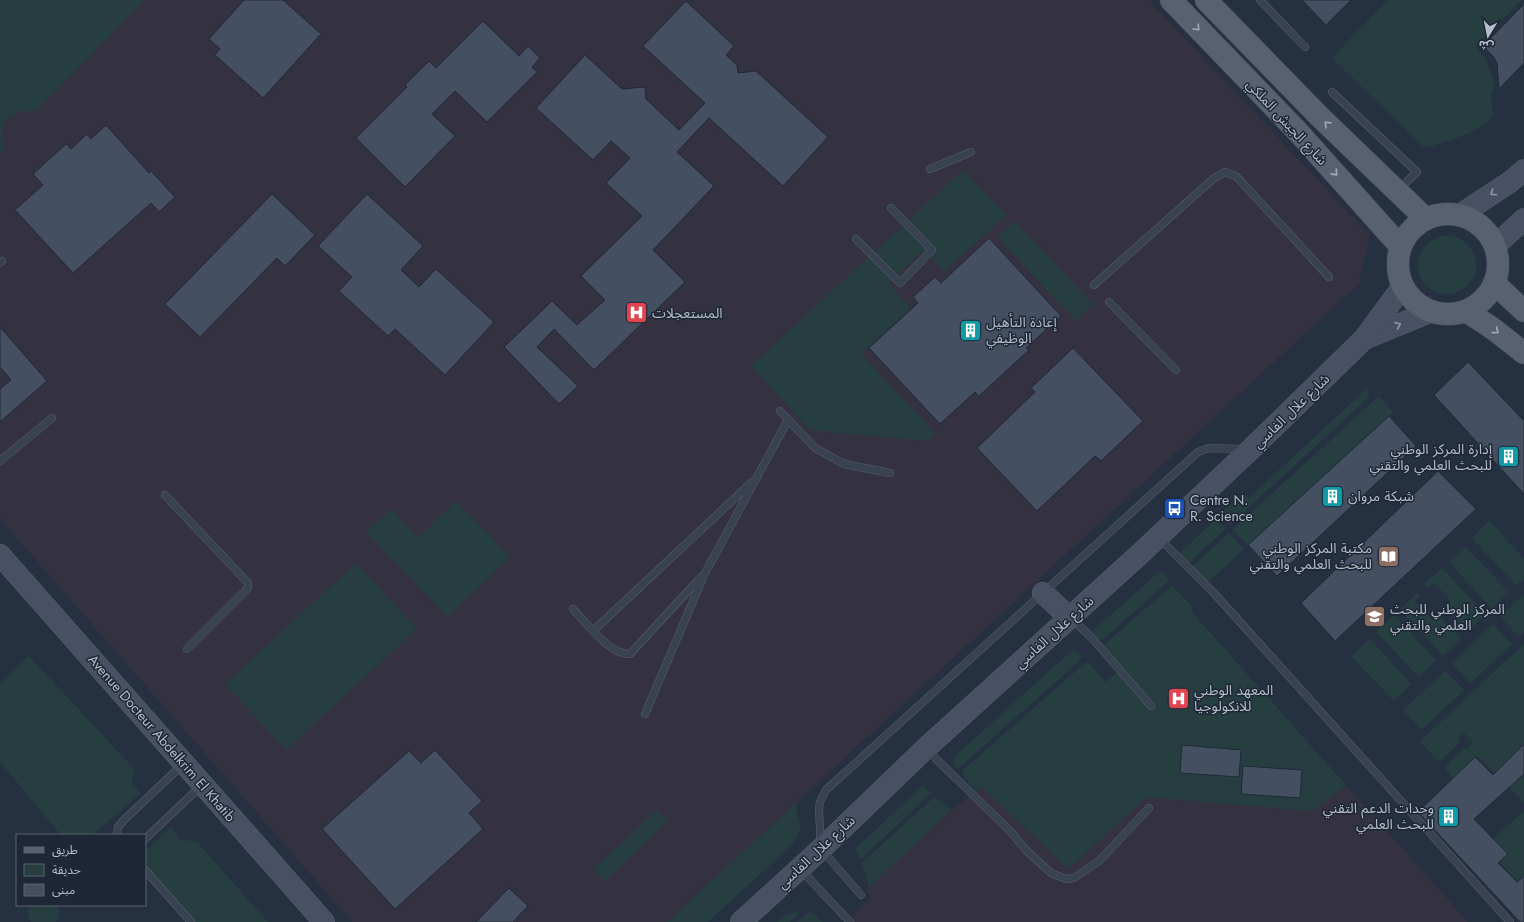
<svg xmlns="http://www.w3.org/2000/svg" width="1524" height="922" viewBox="0 0 1524 922" font-family="Jost,'Noto Sans Arabic',sans-serif">
<style>
.medical{fill:#343141}
.green{fill:#273e41}
.building{fill:#445062;stroke:#202937}
.lines{fill:none;stroke-linecap:round;stroke-linejoin:round}
.lane-casing{stroke:#57606d;stroke-width:8}
.secondary-casing{stroke:#57606d;stroke-width:22}
.primary-casing{stroke:#434b59;stroke-width:23}
.lane{stroke:#394250;stroke-width:7}
.secondary{stroke:#475163;stroke-width:21}
.primary{stroke:#576170;stroke-width:22}
.oneway{stroke:#a3abb8}
.oneway2{stroke:#8f97a6}
.labels{text-anchor:middle;dominant-baseline:central;stroke-width:3;stroke-linejoin:round;paint-order:stroke}
.street-label{font-size:14px;fill:#b6bdca;stroke:#1e2735}
.poi-label{font-size:14px;fill:#b6bdca;stroke:#1e2735;text-anchor:start}
</style>
<rect width="100%" height="100%" fill="#253040"/>
<g class="medical">
<polygon points="0,0 1149,0 1370,235 1359,284 667,922 352,922 0,519"/>
<polygon points="1191,611 1468,922 845,922 871,897 865,890 952,810 982,787"/>
</g>
<g class="green">
<path d="M 0,0 L 145,0 L 37,110 C 21,111 1,115 2,135 C 2,139 4,144 5,148 L 0,152 Z"/>
<path d="M 1387,0 L 1521,0 L 1476,47 L 1486,59 L 1495,86 L 1491,94 L 1493,116 C 1476,132 1463,136 1441,143 C 1432,145 1434,148 1423,147 L 1332,58 Z"/>
<polygon points="963,170 1006,215 944,272 923,250 888,283 910,308 861,354 936,434 928,441 810,430 751,366"/>
<polygon points="1015,221 1093,304 1076,321 997,237"/>
<circle cx="1447" cy="265" r="29"/>
<polygon points="1368,387 1369,397 1230,525 1220,514 1243,493 1249,498"/>
<polygon points="1379,396 1393,412 1248,545 1232,530"/>
<polygon points="456,501 510,557 448,617 366,532 391,509 418,537"/>
<polygon points="1216,519 1225,529 1189,563 1180,553"/>
<polygon points="1489,520 1524,559 1524,578 1516,586 1472,538"/>
<polygon points="1229,533 1244,549 1205,585 1190,569"/>
<polygon points="1465,546 1509,592 1492,609 1449,562"/>
<polygon points="356,563 417,629 286,750 225,684"/>
<polygon points="1442,568 1485,614 1467,632 1445,607 1450,600 1434,583 1427,588 1424,584"/>
<polygon points="1160,571 1166,574 1169,581 1102,640 1097,638 1093,631"/>
<polygon points="1172,585 1193,608 1191,611 1346,785 1313,811 1147,797 1068,869 982,787 976,791 964,778 962,771 1087,661 1106,682 1122,668 1103,646"/>
<polygon points="1417,593 1420,596 1415,601 1432,619 1438,614 1461,638 1443,656 1400,610"/>
<polygon points="1524,594 1524,632 1519,637 1500,617"/>
<polygon points="1394,615 1436,661 1419,677 1376,632"/>
<polygon points="1493,624 1512,644 1470,683 1452,664"/>
<polygon points="1370,639 1411,684 1394,701 1351,656"/>
<polygon points="1524,644 1524,744 1507,762 1524,779 1524,803 1477,755 1453,778 1444,768 1464,748 1467,749 1473,743 1464,733 1458,739 1460,742 1439,762 1420,741"/>
<polygon points="1071,652 1077,652 1082,656 1078,662 959,768 955,767 954,762 955,756 1068,654"/>
<polygon points="29,656 134,769 132,783 141,793 92,835 61,835 0,762 0,683"/>
<polygon points="1445,671 1464,690 1421,730 1403,710"/>
<polygon points="923,785 931,793 860,860 855,849"/>
<polygon points="934,797 952,810 869,887 862,863"/>
<polygon points="798,801 796,810 800,824 800,830 793,844 708,922 667,922"/>
<polygon points="657,810 668,821 605,881 594,869"/>
<polygon points="1524,811 1524,876 1517,882 1499,862 1508,854 1493,839"/>
<polygon points="171,827 180,839 197,842 268,922 192,922 146,867 145,851"/>
<path d="M 30,905 L 57,905 C 60,911 59,916 56,922 L 31,922 C 27,916 27,911 30,905 Z"/>
<polygon points="798,912 799,914 790,922 777,922 786,914"/>
<polygon points="809,912 816,915 822,922 797,922"/>
</g>
<g class="building">
<polygon points="244,0 283,0 321,34 263,98 215,55 220,49 209,39"/>
<polygon points="1302,0 1351,0 1326,25"/>
<polygon points="686,1 734,46 726,55 737,65 738,73 756,71 828,137 783,186 709,118 677,152 714,186 653,250 685,282 594,370 554,329 537,347 578,386 559,404 504,347 552,301 577,325 605,300 581,276 642,216 606,183 630,158 611,141 593,160 536,108 585,55 622,89 645,87 646,99 679,130 705,103 643,46"/>
<polygon points="1524,4 1524,63 1499,89 1497,63 1493,56 1483,46"/>
<polygon points="483,21 519,56 528,46 540,58 532,67 537,72 487,122 455,91 432,114 455,136 405,187 356,138 407,87 405,85 429,61 436,68"/>
<polygon points="106,125 149,173 151,171 175,197 159,212 151,203 73,273 15,210 43,185 33,174 66,144 71,149 87,134 91,139"/>
<polygon points="272,194 315,235 285,266 277,258 200,337 165,304"/>
<polygon points="367,194 423,246 401,270 419,287 436,269 494,322 445,375 395,329 388,336 339,291 352,277 318,246"/>
<polygon points="989,238 1061,316 1026,348 1029,350 979,396 975,392 940,424 869,348 918,303 913,297 935,277 941,283"/>
<polygon points="0,327 47,381 0,422 0,389 11,380 0,367"/>
<polygon points="1073,348 1143,421 1101,461 1095,456 1037,511 977,448 1035,392 1031,388"/>
<polygon points="1468,362 1524,421 1524,494 1434,395"/>
<polygon points="1389,416 1416,446 1277,576 1248,545"/>
<polygon points="1438,471 1476,509 1335,641 1301,603"/>
<polygon points="1524,744 1524,774 1474,819 1508,854 1498,863 1517,882 1524,876 1524,922 1520,922 1418,812 1475,757 1493,775"/>
<polygon points="1182,745 1241,750 1239,777 1180,773"/>
<polygon points="435,750 482,801 469,813 483,829 395,909 322,829 409,751 421,763"/>
<polygon points="1243,766 1302,770 1300,798 1241,794"/>
<polygon points="509,888 528,906 513,922 476,922"/>
</g>
<g class="lines">
<defs>
<g id="lane">
<polyline points="1260,0 1305,47"/>
<polyline points="1332,92 1417,172 1398,190"/>
<polyline points="930,169 971,152"/>
<polyline points="856,239 900,283 932,250 891,208"/>
<polyline points="0,263 2,261"/>
<polyline points="1094,285 1213,179 1225,172 1236,176 1329,277"/>
<polyline points="1109,302 1176,370"/>
<polyline points="780,411 815,448 844,464 890,473"/>
<polyline points="0,461 52,418"/>
<polyline points="165,495 248,583 248,588 187,649"/>
<polyline points="1159,538 1213,592 1510,922"/>
<path d="M 573,609 C 585,622 611,656 630,654 L 701,577"/>
<polyline points="1072,619 1092,638 1151,706"/>
<polyline points="593,631 752,482"/>
<polyline points="645,714 705,573 788,420"/>
<polyline points="927,750 1011,832 1026,850 1051,873 1066,879 1074,878 1099,861 1149,808"/>
<polyline points="117,835 118,827 125,819 182,765"/>
<polyline points="145,839 202,785"/>
<polyline points="145,870 191,922"/>
<polyline points="801,870 850,922"/>
<polyline points="861,895 821,849 819,809 820,802 826,790 1198,452 1209,448 1245,449"/>
</g>
<g id="secondary">
<polyline points="1460,215 1510,182 1524,170"/>
<polyline points="1495,246 1524,219"/>
<polyline points="1364,339 1432,311"/>
<polyline points="0,555 324,922"/>
<polyline points="1043,593 1070,618"/>
<polyline points="741,922 821,849 926,748 1141,553 1250,450 1364,339 1403,286"/>
</g>
<g id="primary">
<polyline points="1171,0 1299,133 1400,246"/>
<polyline points="1206,0 1319,116 1426,219"/>
<circle cx="1448" cy="264" r="50"/>
<polyline points="1494,283 1524,311"/>
<polyline points="1466,311 1492,328 1524,353"/>
</g>
</defs>
<use href="#lane" class="lane-casing"/>
<use href="#secondary" class="secondary-casing"/>
<use href="#primary" class="primary-casing"/>
<use href="#lane" class="lane"/>
<use href="#secondary" class="secondary"/>
<use href="#primary" class="primary"/>
</g>
<defs><path id="oneway-chevron" d="M-2-3.5L2.5 0L-2 3.5" fill="none" stroke-width="1.6" stroke-linecap="round" stroke-linejoin="round"/></defs>
<g class="oneway">
<use href="#oneway-chevron" transform="translate(1197 28) rotate(46)"/>
<use href="#oneway-chevron" transform="translate(1327 124) rotate(-136)"/>
<use href="#oneway-chevron" transform="translate(1335 173) rotate(48)"/>
<use href="#oneway-chevron" transform="translate(1496 331) rotate(37)"/>
</g>
<g class="oneway2">
<use href="#oneway-chevron" transform="translate(1493 193) rotate(146)"/>
<use href="#oneway-chevron" transform="translate(1398 325) rotate(-22)"/>
</g>
<defs>
<symbol id="hospital-square" viewBox="-11 -11 22 22"><rect x="-9" y="-9" width="18" height="18" rx="4" fill="#e0444e" stroke="#1e2735"/><path d="M-5-5h3v3.5h4V-5h3V5h-3V1.5h-4V5h-3Z" fill="#fff"/></symbol>
<symbol id="building-square" viewBox="-11 -11 22 22"><rect x="-9" y="-9" width="18" height="18" rx="4" fill="#0f9aa8" stroke="#1e2735"/><path d="M-4-6H4V6H1V3H-1V6H-4ZM-2.5-4.3h1.7v1.8h-1.7ZM.8-4.3h1.7v1.8H.8ZM-2.5-1h1.7V.8h-1.7ZM.8-1h1.7V.8H.8Z" fill="#fff"/></symbol>
<symbol id="bus-square" viewBox="-11 -11 22 22"><rect x="-9" y="-9" width="18" height="18" rx="4" fill="#1a4fb4" stroke="#1e2735"/><path d="M-5-6H5V4H4V6H2V4H-2V6H-4V4H-5ZM-3.5-4V0h7V-4ZM-3.5 1.2v1.5H-2V1.2ZM2 1.2v1.5H3.5V1.2Z" fill="#fff"/></symbol>
<symbol id="library-square" viewBox="-11 -11 22 22"><rect x="-9" y="-9" width="18" height="18" rx="4" fill="#8d6e63" stroke="#1e2735"/><path d="M-6-4Q-3-5.5-.7-3.5V5Q-3 3-6 4ZM6-4Q3-5.5 .7-3.5V5Q3 3 6 4Z" fill="#fff"/></symbol>
<symbol id="university-square" viewBox="-11 -11 22 22"><rect x="-9" y="-9" width="18" height="18" rx="4" fill="#8d6e63" stroke="#1e2735"/><path d="M0-5L7-2L0 1L-7-2ZM-4 1L0 2.5L4 1V4Q0 6-4 4Z" fill="#fff"/></symbol>
</defs>
<g fill-rule="evenodd">
<use href="#hospital-square" x="624" y="300" width="25" height="25"/>
<use href="#building-square" x="958" y="318" width="25" height="25"/>
<use href="#building-square" x="1496" y="444" width="25" height="25"/>
<use href="#building-square" x="1320" y="484" width="25" height="25"/>
<use href="#bus-square" x="1162" y="496" width="25" height="25"/>
<use href="#library-square" x="1376" y="544" width="25" height="25"/>
<use href="#university-square" x="1362" y="604" width="25" height="25"/>
<use href="#hospital-square" x="1166" y="686" width="25" height="25"/>
<use href="#building-square" x="1436" y="804" width="25" height="25"/>
</g>
<g class="labels">
<g class="street-label">
<text transform="translate(1287 122) rotate(47)">شارع الجيش الملكي</text>
<text transform="translate(1291 411) rotate(-44)">شارع علال الفاسي</text>
<text transform="translate(1054 632) rotate(-42)">شارع علال الفاسي</text>
<text transform="translate(162 738) rotate(49)">Avenue Docteur Abdelkrim El Khatib</text>
<text transform="translate(816 852) rotate(-43)">شارع علال الفاسي</text>
</g>
<g class="poi-label">
<text x="652" y="313">المستعجلات</text>
<text x="986" y="322">إعادة التأهيل<tspan x="986" dy="16">الوظيفي</tspan></text>
<text x="1492" y="449" text-anchor="end">إدارة المركز الوطني<tspan x="1492" dy="16">للبحث العلمي والتقني</tspan></text>
<text x="1348" y="496">شبكة مروان</text>
<text x="1190" y="500">Centre N.<tspan x="1190" dy="16">R. Science</tspan></text>
<text x="1372" y="548" text-anchor="end">مكتبة المركز الوطني<tspan x="1372" dy="16">للبحث العلمي والتقني</tspan></text>
<text x="1390" y="609">المركز الوطني للبحث<tspan x="1390" dy="16">العلمي والتقني</tspan></text>
<text x="1194" y="690">المعهد الوطني<tspan x="1194" dy="16">للانكولوجيا</tspan></text>
<text x="1434" y="808" text-anchor="end">وحدات الدعم التقني<tspan x="1434" dy="16">للبحث العلمي</tspan></text>
</g>
</g>
<rect x="16" y="834" width="130" height="72" fill="#1e2735" stroke="#5b6371"/>
<rect x="24" y="847" width="20" height="6" fill="#576170" stroke="#5b6371"/>
<text x="52" y="854" font-size="12" fill="#b6bdca">طريق</text>
<rect x="24" y="864" width="20" height="12" fill="#273e41" stroke="#5b6371"/>
<text x="52" y="874" font-size="12" fill="#b6bdca">حديقة</text>
<rect x="24" y="884" width="20" height="12" fill="#445062" stroke="#5b6371"/>
<text x="52" y="894" font-size="12" fill="#b6bdca">مبنى</text>
<g transform="translate(1488 36) rotate(190)" stroke="#1e2735" stroke-width="3" paint-order="stroke">
<path d="M0-3L7 15L0 10L-7 15Z" fill="#b6bdca"/>
<text y="-6" font-size="11" font-weight="bold" text-anchor="middle" fill="#b6bdca">ش</text>
</g>
</svg>
